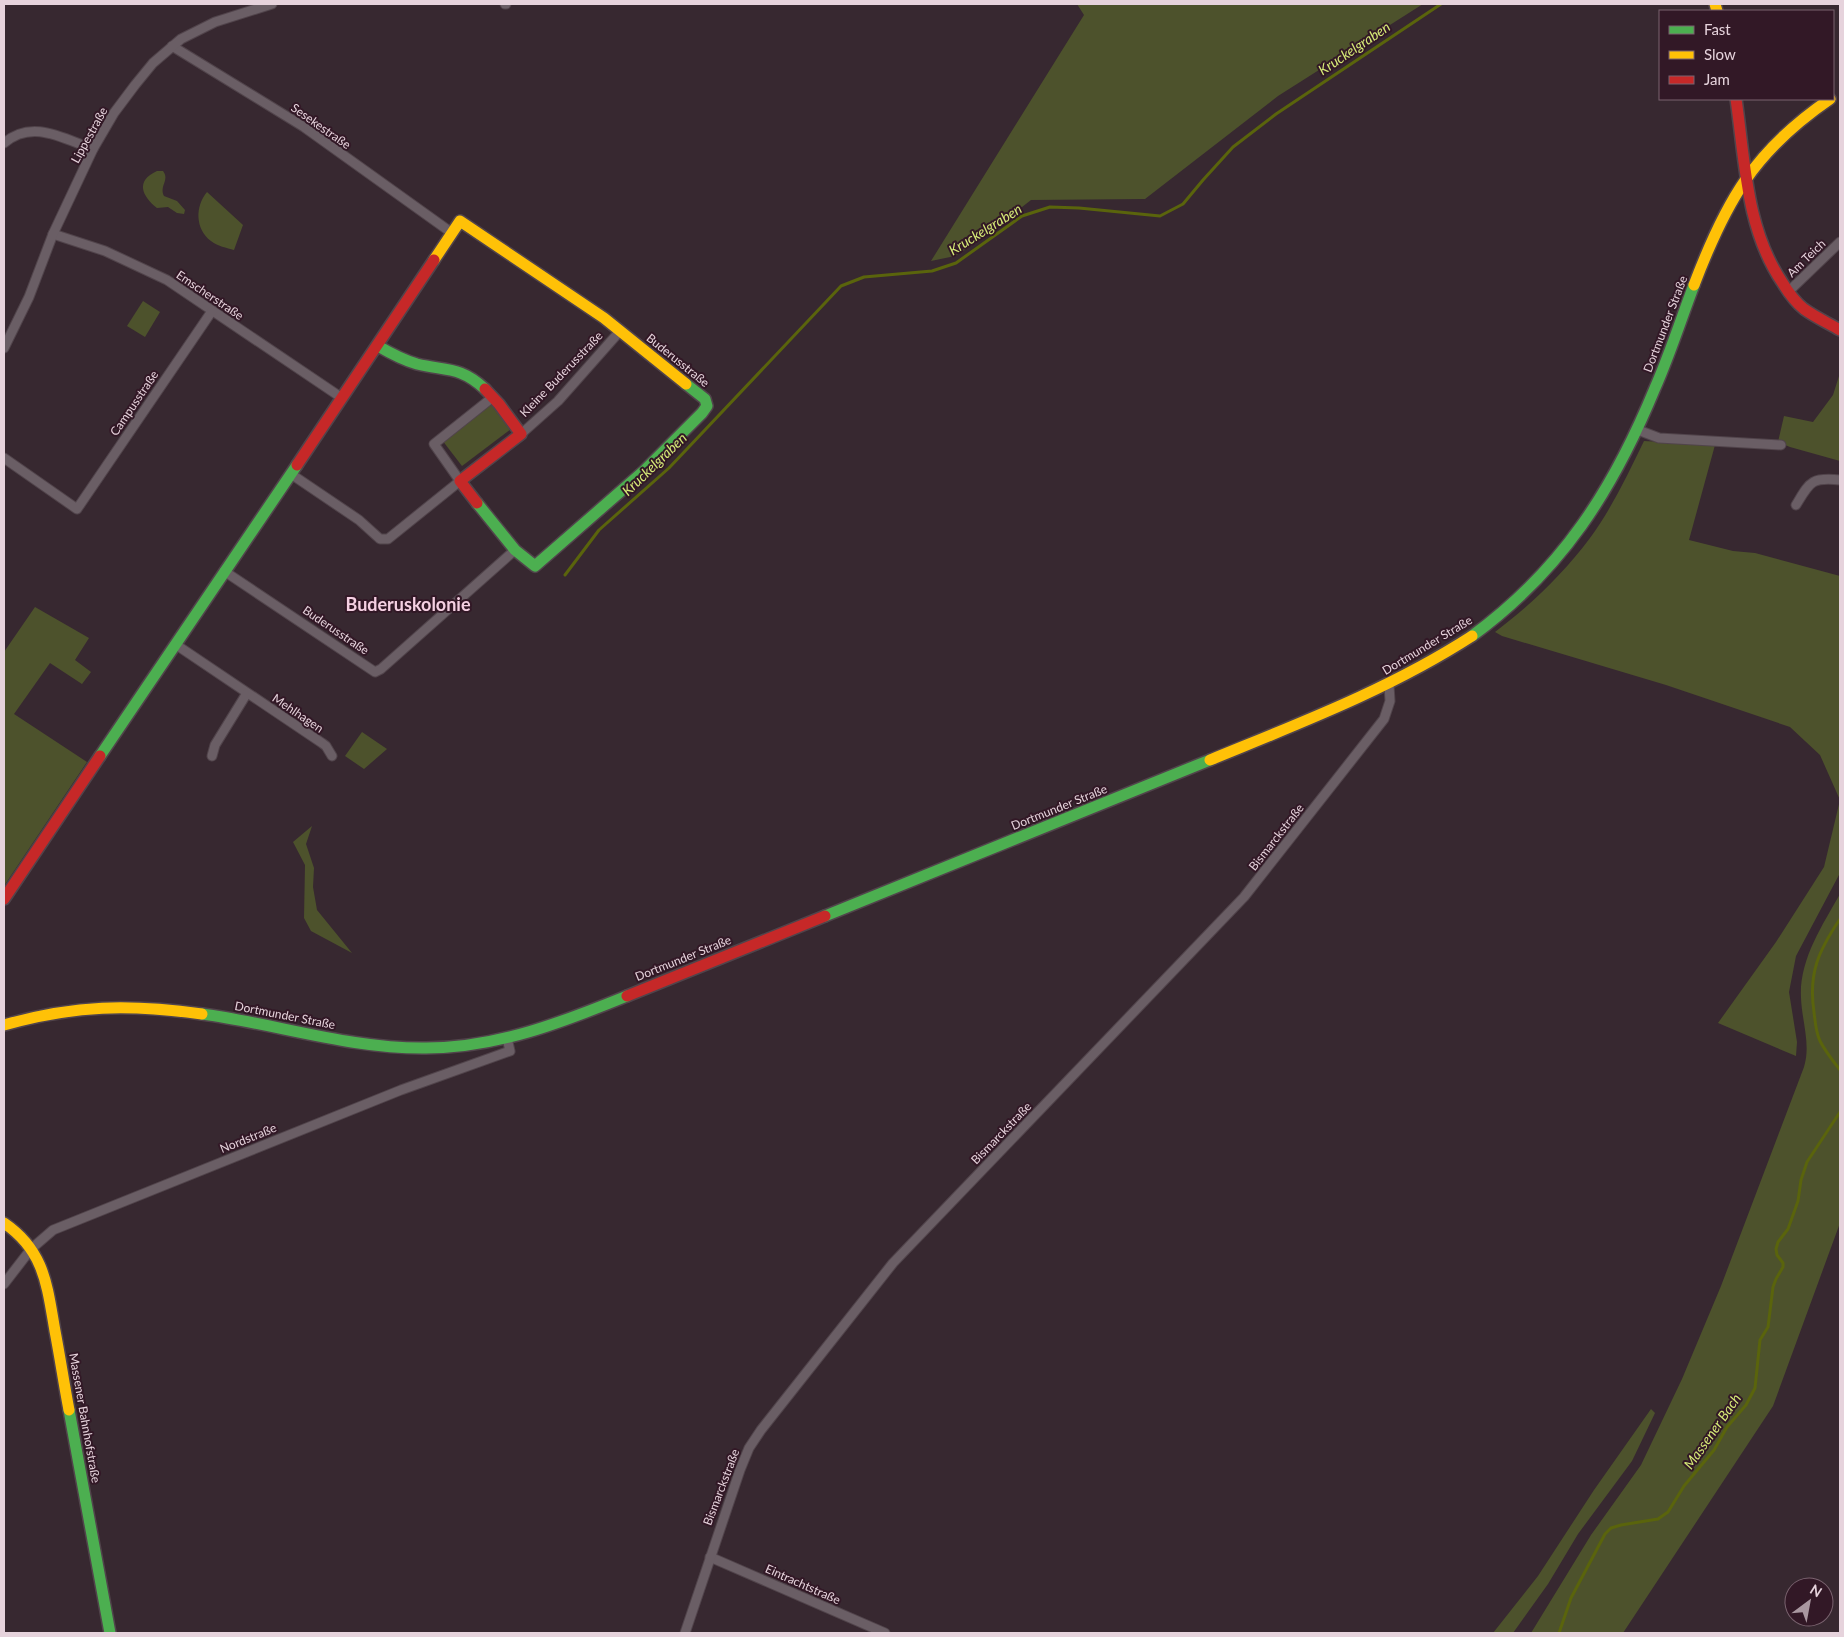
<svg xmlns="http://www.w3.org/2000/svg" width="1844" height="1637" viewBox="0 0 1844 1637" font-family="Lato,sans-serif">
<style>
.green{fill:#4d522c}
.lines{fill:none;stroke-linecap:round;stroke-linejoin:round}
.stream{stroke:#5a640c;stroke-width:3}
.street-casing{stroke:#51444b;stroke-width:11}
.fast-casing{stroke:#51444b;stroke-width:14}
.slow-casing{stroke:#51444b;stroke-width:14}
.jam-casing{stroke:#51444b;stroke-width:14}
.street{stroke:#6a5e65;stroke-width:9}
.fast{stroke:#4caf50;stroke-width:11}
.slow{stroke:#ffc107;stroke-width:11}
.jam{stroke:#c62828;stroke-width:11}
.labels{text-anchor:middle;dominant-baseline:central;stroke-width:4;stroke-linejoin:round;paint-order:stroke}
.street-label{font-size:12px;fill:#e6d3dc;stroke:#321826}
.water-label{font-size:14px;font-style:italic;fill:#d6ea77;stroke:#321826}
.district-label{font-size:18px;font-weight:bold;fill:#f5d0e2;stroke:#321826}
</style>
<rect width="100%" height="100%" fill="#372830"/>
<g class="green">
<polygon points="1077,4 1423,4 1278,96 1145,199 1031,200 979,241 955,256 931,261 1084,15"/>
<path d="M 157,171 L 163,171 C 170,180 159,186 164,196 L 177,201 L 185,210 L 184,214 L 177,213 L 168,207 L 157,208 C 142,196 135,181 157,171 Z"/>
<path d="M 207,192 L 243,225 L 234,250 C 227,248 217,246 211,241 C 195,229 195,206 207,192 Z"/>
<polygon points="143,301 160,312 145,337 127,326"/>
<polygon points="1840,373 1840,461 1790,447 1778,442 1784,416 1813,422 1833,395"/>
<polygon points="491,403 511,429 462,466 442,440"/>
<path d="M 1644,441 L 1715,445 L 1689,540 L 1733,551 L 1755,553 L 1840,576 L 1840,873 L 1796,956 L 1789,992 L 1797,1042 L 1796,1056 L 1718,1023 L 1776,942 L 1824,867 L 1840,800 L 1820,755 L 1790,727 L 1666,685 L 1502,636 L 1495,632 C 1531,605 1563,574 1590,538 C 1612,508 1628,474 1644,441 Z"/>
<polygon points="35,607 89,638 75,660 91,672 82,684 50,663 14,714 87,762 4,886 4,652"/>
<polygon points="362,732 387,749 364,769 345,756"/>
<polygon points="312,826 306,844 314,868 313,887 317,910 352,953 311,931 304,918 305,865 293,842"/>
<path d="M 1840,894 L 1840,1223 L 1773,1406 L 1623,1633 L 1531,1633 L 1591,1535 L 1641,1465 L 1682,1379 L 1721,1286 L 1804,1067 C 1811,1044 1802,1022 1801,998 C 1799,960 1822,926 1840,894 Z"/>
<polygon points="1651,1409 1655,1413 1632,1461 1578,1534 1548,1584 1513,1633 1493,1633 1538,1576 1594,1490"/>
</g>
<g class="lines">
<g class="stream">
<polyline points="565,575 599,530 669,468 841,286 864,277 932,271 956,263 1022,216 1050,207 1079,208 1160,216 1183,204 1203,180 1233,147 1276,114 1441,4"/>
<path d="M 1840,919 C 1819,950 1808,973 1814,1012 C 1815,1021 1816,1033 1820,1041 C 1825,1051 1833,1061 1840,1070"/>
<polyline points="1559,1633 1571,1598 1605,1534 1611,1528 1621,1525 1658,1519 1668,1512 1684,1486 1714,1450 1727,1427 1746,1405 1755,1388 1760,1340 1768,1327 1773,1287 1776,1279 1783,1267 1783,1263 1777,1255 1776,1249 1778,1242 1788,1229 1798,1201 1801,1180 1807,1162 1840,1112"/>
</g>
<defs>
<g id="street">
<polyline points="505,4 506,4"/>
<polyline points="172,46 304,127 452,233"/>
<path d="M 4,143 C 32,119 62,138 93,149"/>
<polyline points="53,234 105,251 167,280 342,398"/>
<polyline points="1788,292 1840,242"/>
<polyline points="4,348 29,297 53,234 93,149 114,113 135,85 153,63 181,39 215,22 272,4"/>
<polyline points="1638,430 1659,438 1781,445"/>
<polyline points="521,434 558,401 620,331"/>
<polyline points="4,458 77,509 212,311"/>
<polyline points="291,474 359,520 380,539 388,539 460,481 434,444 493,397"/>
<path d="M 1796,505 C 1810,482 1811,477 1840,480"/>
<polyline points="224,571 375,672 381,669 515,550"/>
<polyline points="175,644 322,743 326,746 332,756"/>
<polyline points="212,756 215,745 247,693"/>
<polyline points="4,1284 31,1249 53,1230 401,1090 510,1051 507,1038"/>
<polyline points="710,1557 885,1633"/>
<polyline points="685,1633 740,1470 749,1448 761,1430 893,1263 1244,897 1384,719 1390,701 1389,685"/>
</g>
<g id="fast">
<path d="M 378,346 C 390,353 403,360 417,364 C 446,371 460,366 485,389"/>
<polyline points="477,503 515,550 535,566 644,471 702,413 707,406 705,399 686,384"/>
<path d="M 1472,636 C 1562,570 1613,490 1655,388 C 1670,354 1681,319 1694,285"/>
<polyline points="100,756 297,465"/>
<polyline points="825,916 1210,760"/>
<path d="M 202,1014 C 277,1024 351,1049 426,1048 C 497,1048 563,1022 627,996"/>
<polyline points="69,1410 110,1633"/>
</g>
<g id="slow">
<polyline points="1715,4 1717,11"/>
<polyline points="434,260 460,221 604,318 686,384"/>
<path d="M 1694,285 C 1726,201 1754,151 1830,99"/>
<path d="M 1210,760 C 1300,723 1390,689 1472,636"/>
<path d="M 4,1025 C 75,1005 129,1004 202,1014"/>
<path d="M 4,1223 C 45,1251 47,1286 55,1331 C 60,1357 64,1384 69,1410"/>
</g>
<g id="jam">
<path d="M 1736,99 C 1745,161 1746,229 1782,282 C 1788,292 1795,302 1804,309 C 1815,317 1828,323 1840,330"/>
<polyline points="297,465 434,260"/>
<polyline points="477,503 460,481 521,434 499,404 485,389"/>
<polyline points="4,899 100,756"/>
<polyline points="627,996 825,916"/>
</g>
</defs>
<use href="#street" class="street-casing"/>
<use href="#fast" class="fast-casing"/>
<use href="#slow" class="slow-casing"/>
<use href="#jam" class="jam-casing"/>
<use href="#street" class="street"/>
<use href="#fast" class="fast"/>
<use href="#slow" class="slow"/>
<use href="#jam" class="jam"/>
</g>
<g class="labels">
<g class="street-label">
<text transform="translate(321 126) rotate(35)">Sesekestraße</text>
<text transform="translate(89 135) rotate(-61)">Lippestraße</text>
<text transform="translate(1806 258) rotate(-44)">Am Teich</text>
<text transform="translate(210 295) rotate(34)">Emscherstraße</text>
<text transform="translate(1665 324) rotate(-69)">Dortmunder Straße</text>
<text transform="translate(678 360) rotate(39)">Buderusstraße</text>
<text transform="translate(561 374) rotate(-46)">Kleine Buderusstraße</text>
<text transform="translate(134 403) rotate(-56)">Campusstraße</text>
<text transform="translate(336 630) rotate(34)">Buderusstraße</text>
<text transform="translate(1427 645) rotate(-31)">Dortmunder Straße</text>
<text transform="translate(298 713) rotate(34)">Mehlhagen</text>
<text transform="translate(1059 807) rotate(-22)">Dortmunder Straße</text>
<text transform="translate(1276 837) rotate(-52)">Bismarckstraße</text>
<text transform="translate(683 958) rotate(-22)">Dortmunder Straße</text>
<text transform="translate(285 1015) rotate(11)">Dortmunder Straße</text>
<text transform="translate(1001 1133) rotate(-46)">Bismarckstraße</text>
<text transform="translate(248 1138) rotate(-22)">Nordstraße</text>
<text transform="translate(85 1418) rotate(80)">Massener Bahnhofstraße</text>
<text transform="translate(721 1487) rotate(-69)">Bismarckstraße</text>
<text transform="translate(803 1584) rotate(24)">Eintrachtstraße</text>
</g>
<g class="water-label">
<text transform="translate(1354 48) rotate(-34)">Kruckelgraben</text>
<text transform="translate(985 229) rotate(-32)">Kruckelgraben</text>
<text transform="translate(654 464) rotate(-44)">Kruckelgraben</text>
<text transform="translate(1712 1431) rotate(-55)">Massener Bach</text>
</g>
<g class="district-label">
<text x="408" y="604">Buderuskolonie</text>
</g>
</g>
<rect width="1844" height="1637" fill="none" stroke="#e6d3dc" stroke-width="10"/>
<rect x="1659" y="10" width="175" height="90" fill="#321826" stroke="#7a636f"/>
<rect x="1669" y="26" width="25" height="8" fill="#4caf50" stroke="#7a636f"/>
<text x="1704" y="35" font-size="15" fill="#e6d3dc">Fast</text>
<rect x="1669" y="51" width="25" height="8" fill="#ffc107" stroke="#7a636f"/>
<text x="1704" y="60" font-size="15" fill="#e6d3dc">Slow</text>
<rect x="1669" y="76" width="25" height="8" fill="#c62828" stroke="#7a636f"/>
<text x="1704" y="85" font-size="15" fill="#e6d3dc">Jam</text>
<g transform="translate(1809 1602) rotate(32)"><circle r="24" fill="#321826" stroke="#7a636f"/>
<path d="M0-4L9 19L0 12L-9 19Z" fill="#a997a0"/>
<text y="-8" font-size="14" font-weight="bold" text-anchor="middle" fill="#e6d3dc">N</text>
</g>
</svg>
